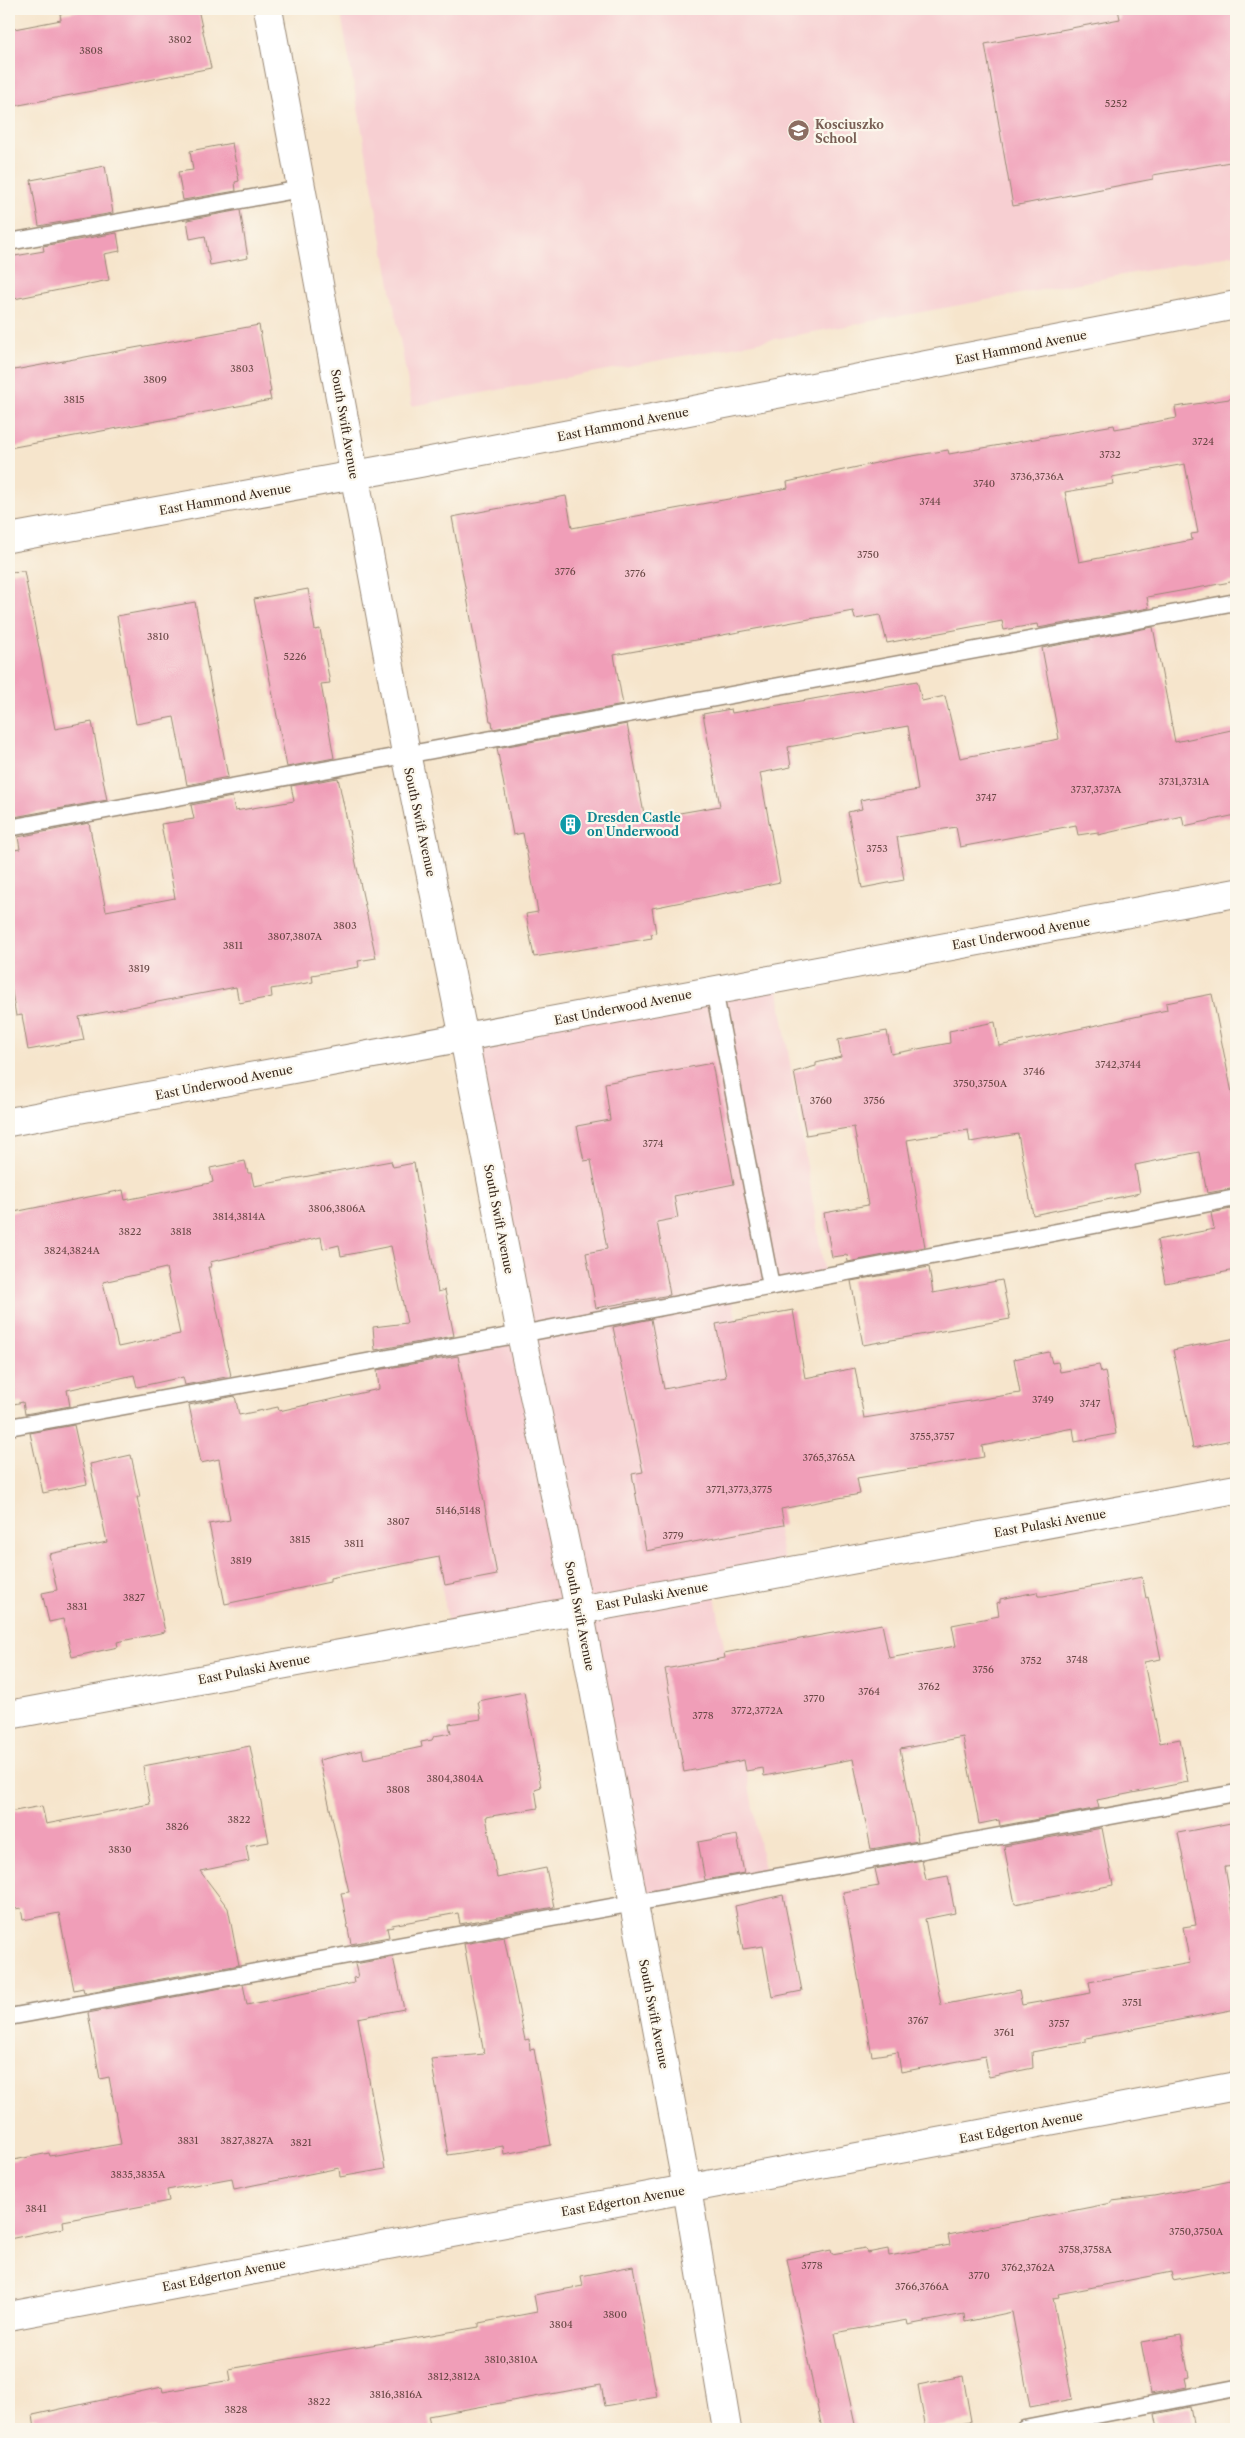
<svg xmlns="http://www.w3.org/2000/svg" width="1245" height="2438" viewBox="0 0 1245 2438" font-family="'Libre Caslon Text',serif">
<style>
.built{fill:#f7cfd2}
.building{fill:#f09eb8;fill-rule:evenodd}
.lines{fill:none;stroke-linecap:round;stroke-linejoin:round}
.service-casing{stroke:#988875;stroke-width:19}
.minor-casing{stroke:#988875;stroke-width:30}
.service{stroke:#fff;stroke-width:16}
.minor{stroke:#fff;stroke-width:28}
.labels{text-anchor:middle;dominant-baseline:central;stroke-width:4.5;stroke-linejoin:round;paint-order:stroke}
.number-label{font-size:10px;fill:#684744}
.education-label{font-size:12px;font-weight:bold;fill:#785e54;stroke:#fbf7ec;text-anchor:start}
.street-label{font-size:12px;fill:#3b2a1e;stroke:#fbf7ec}
.culture-label{font-size:12px;font-weight:bold;fill:#0d838f;stroke:#fbf7ec;text-anchor:start}
</style>
<rect width="100%" height="100%" fill="#fbf7ec"/>
<filter id="ink" filterUnits="userSpaceOnUse"><feTurbulence type="fractalNoise" baseFrequency=".02" numOctaves="2"/><feDisplacementMap in="SourceGraphic" scale="10" xChannelSelector="R" yChannelSelector="G"/><feConvolveMatrix kernelMatrix="1 2 1 2 8 2 1 2 1" color-interpolation-filters="sRGB"/></filter>
<filter id="wash" filterUnits="userSpaceOnUse"><feTurbulence type="fractalNoise" baseFrequency=".0096" numOctaves="4" result="noise"/><feDisplacementMap in="SourceGraphic" scale="20" xChannelSelector="R" yChannelSelector="G"/><feGaussianBlur stdDeviation="1.12" result="paint"/><feColorMatrix in="noise" values="0 0 0 0 0 0 0 0 0 0 0 0 0 0 0 0 0 1.4 0 .05"/><feComposite in="paint" operator="in"/></filter>
<g filter="url(#wash)">
<rect width="100%" height="100%" fill="#f6e5cc"/>
<g class="built">
<polygon points="340,9 1236,9 1236,254 412,406"/>
<polygon points="776,978 825,1276 731,1294 786,1571 713,1585 766,1880 634,1904 579,1610 450,1633 400,1356 521,1334 464,1038"/>
</g>
<g id="blocks">
<g class="building">
<polygon points="90,9 198,9 211,68 9,107 9,30 61,20 60,14"/>
<polygon points="1118,9 1236,9 1236,161 1153,175 1153,179 1013,206 985,44 1120,19"/>
<polygon points="232,143 239,181 235,182 236,191 183,200 178,172 193,170 190,151"/>
<polygon points="105,166 113,213 39,226 31,180"/>
<polygon points="240,210 248,258 210,265 205,236 190,239 187,220"/>
<polygon points="117,233 120,251 104,254 109,280 9,300 9,257 44,251 43,246"/>
<polygon points="259,325 271,392 269,392 271,400 9,448 9,371"/>
<path d="M 1236,398 L 1236,581 L 1147,597 L 1149,608 L 1038,628 L 1037,624 L 1004,630 L 1002,621 L 887,643 L 880,615 L 855,619 L 853,611 L 614,655 L 623,705 L 493,729 L 492,721 L 490,721 L 452,517 L 566,496 L 572,528 L 788,488 L 787,482 L 895,459 L 948,450 L 949,454 L 1114,425 L 1115,429 L 1177,418 L 1175,407 ZM 1185,464 L 1198,533 L 1191,534 L 1192,540 L 1079,562 L 1065,492 L 1113,484 L 1112,477 Z"/>
<polygon points="24,571 55,729 92,722 107,800 14,817 9,792 9,572"/>
<polygon points="308,589 315,630 320,629 330,683 321,684 334,758 287,767 254,599"/>
<polygon points="195,602 228,777 187,785 174,717 136,724 117,616"/>
<polygon points="1153,627 1175,742 1236,729 1236,815 1184,826 1182,816 1098,835 1098,832 1078,835 1076,825 960,847 956,827 897,837 904,880 862,888 848,812 862,809 860,800 918,790 908,726 788,747 791,767 760,773 780,882 652,908 656,933 651,934 652,938 534,957 526,914 538,912 523,833 513,835 497,748 627,724 645,819 720,806 703,714 731,709 732,713 917,681 922,701 945,696 960,758 1059,739 1042,648"/>
<polygon points="338,778 376,958 358,961 359,967 312,975 313,982 271,989 272,997 239,1003 236,987 79,1017 84,1040 28,1050 22,1015 16,1016 9,974 9,851 20,849 18,837 89,823 106,911 175,898 161,824 194,819 191,805 232,797 235,811 294,801 291,786"/>
<polygon points="1212,994 1236,1113 1236,1188 1207,1193 1199,1152 1135,1165 1140,1193 1033,1215 1018,1134 970,1142 968,1130 907,1140 925,1247 848,1262 847,1255 832,1257 824,1213 868,1205 854,1127 806,1135 794,1072 816,1066 816,1063 841,1057 838,1040 887,1031 891,1054 950,1043 949,1031 995,1022 999,1046 1167,1010 1166,1003"/>
<polygon points="712,1063 734,1184 674,1196 678,1218 657,1222 670,1295 596,1308 586,1253 607,1249 591,1160 584,1161 577,1126 610,1120 605,1083"/>
<path d="M 245,1161 L 248,1173 L 251,1173 L 254,1186 L 391,1161 L 393,1167 L 414,1163 L 438,1292 L 445,1290 L 454,1336 L 375,1350 L 373,1327 L 407,1323 L 391,1246 L 341,1256 L 339,1245 L 323,1249 L 321,1237 L 210,1262 L 211,1267 L 208,1267 L 231,1376 L 185,1385 L 183,1377 L 137,1387 L 134,1375 L 67,1390 L 70,1406 L 25,1414 L 23,1402 L 9,1405 L 9,1213 L 123,1190 L 125,1200 L 210,1183 L 213,1182 L 210,1168 ZM 166,1268 L 180,1334 L 118,1347 L 103,1282 Z"/>
<polygon points="1236,1208 1236,1270 1165,1283 1157,1240 1214,1229 1211,1213"/>
<polygon points="929,1267 933,1293 1002,1280 1010,1319 863,1345 851,1281"/>
<polygon points="793,1310 805,1378 855,1368 864,1418 1020,1393 1014,1359 1049,1352 1052,1363 1058,1362 1060,1372 1099,1365 1101,1372 1105,1371 1116,1434 1075,1442 1073,1428 982,1446 984,1457 857,1478 860,1494 781,1509 784,1525 646,1551 632,1474 643,1472 613,1327 651,1319 664,1389 726,1377 716,1324"/>
<polygon points="1236,1338 1236,1439 1193,1448 1173,1350"/>
<polygon points="458,1356 497,1575 445,1585 439,1557 330,1578 330,1582 225,1604 209,1524 230,1520 219,1459 201,1463 189,1405 235,1396 239,1415 278,1407 279,1411 379,1389 377,1370"/>
<polygon points="74,1425 87,1484 43,1493 30,1433"/>
<polygon points="131,1455 140,1497 137,1497 165,1632 117,1642 118,1647 72,1657 63,1619 49,1622 42,1593 57,1590 49,1554 107,1542 90,1464"/>
<polygon points="1142,1577 1146,1598 1148,1597 1161,1659 1144,1662 1160,1743 1180,1739 1188,1782 1097,1800 1099,1808 1000,1826 999,1820 979,1824 963,1737 900,1749 918,1841 871,1849 853,1759 764,1776 763,1768 746,1771 744,1760 684,1772 665,1669 725,1658 724,1653 882,1624 889,1658 956,1646 952,1625 999,1616 997,1603 1000,1602 1000,1599 1037,1592 1038,1596 1043,1596"/>
<polygon points="524,1692 541,1787 535,1789 538,1808 486,1817 497,1878 546,1868 554,1907 460,1924 458,1913 392,1925 393,1927 387,1928 389,1937 351,1944 341,1893 349,1892 319,1760 362,1750 364,1759 422,1747 421,1742 432,1740 434,1736 451,1733 449,1724 481,1719 478,1701"/>
<polygon points="250,1746 269,1842 246,1846 249,1861 200,1871 228,1908 239,1965 84,1993 83,1988 74,1990 59,1913 23,1920 21,1908 9,1910 9,1812 42,1806 46,1824 150,1804 143,1766"/>
<polygon points="1236,1822 1236,1866 1225,1867 1236,1930 1236,2009 1086,2038 1086,2042 1032,2052 1033,2068 989,2077 985,2056 901,2072 898,2052 872,2056 843,1892 879,1886 875,1869 922,1860 926,1880 948,1876 955,1913 925,1919 941,2005 1019,1990 1022,2005 1091,1993 1089,1982 1190,1963 1183,1927 1196,1925 1178,1833"/>
<polygon points="1102,1828 1113,1885 1015,1904 1004,1846"/>
<polygon points="737,1835 744,1873 705,1880 698,1842"/>
<polygon points="783,1895 802,1991 772,1997 763,1946 743,1949 735,1906"/>
<polygon points="504,1937 525,2040 529,2039 530,2050 534,2049 551,2145 504,2154 503,2146 448,2155 431,2059 484,2054 464,1944"/>
<polygon points="393,1957 404,2009 358,2018 385,2169 340,2177 339,2168 234,2189 232,2178 167,2190 169,2201 63,2221 64,2228 9,2239 9,2161 49,2153 50,2156 121,2144 109,2077 100,2079 88,2013 243,1984 247,2005 354,1983 353,1978 358,1977 355,1964"/>
<polygon points="1236,2180 1236,2268 1173,2280 1171,2272 1058,2294 1059,2297 1053,2298 1072,2399 1030,2407 1012,2312 965,2322 964,2314 908,2325 907,2320 835,2333 856,2429 822,2429 787,2259 831,2250 832,2254 865,2248 867,2253 888,2249 889,2256 950,2245 948,2235 1112,2203 1112,2201 1154,2196"/>
<polygon points="633,2266 657,2397 605,2406 601,2385 428,2416 431,2429 35,2429 33,2415 162,2387 163,2392 231,2380 229,2369 479,2327 479,2323 537,2312 534,2295 583,2286 581,2276"/>
<polygon points="1181,2335 1189,2377 1185,2378 1187,2387 1151,2394 1141,2342"/>
<polygon points="963,2376 971,2421 926,2429 918,2385"/>
<polygon points="1190,2407 1194,2429 1158,2429 1155,2414"/>
</g>
</g>
</g>
<g filter="url(#ink)">
<use href="#blocks" fill-opacity="0" stroke="#988875" stroke-width="1"/>
<g class="lines">
<defs>
<g id="service">
<polyline points="9,242 301,189"/>
<polyline points="9,828 1236,602"/>
<polyline points="714,990 771,1286"/>
<polyline points="9,1427 521,1334 1236,1198"/>
<polyline points="9,2017 1236,1793"/>
<polyline points="1024,2429 1236,2388"/>
</g>
<g id="minor">
<polyline points="268,9 406,753 464,1038 521,1334 579,1609 687,2189 727,2429"/>
<polyline points="9,538 420,463 1236,305"/>
<polyline points="9,1122 1236,893"/>
<polyline points="9,1715 1236,1489"/>
<polyline points="9,2316 1236,2086"/>
</g>
</defs>
<use href="#service" class="service-casing"/>
<use href="#minor" class="minor-casing"/>
<use href="#service" class="service"/>
<use href="#minor" class="minor"/>
</g>
</g>
<defs>
<symbol id="school-disc" viewBox="-11 -11 22 22"><circle r="9.5" fill="#8d6e63" stroke="#fbf7ec"/><path d="M0-5L7-2L0 1L-7-2ZM-4 1L0 2.5L4 1V4Q0 6-4 4Z" fill="#fff"/></symbol>
<symbol id="building-disc" viewBox="-11 -11 22 22"><circle r="9.5" fill="#0f9aa8" stroke="#fbf7ec"/><path d="M-4-6H4V6H1V3H-1V6H-4ZM-2.5-4.3h1.7v1.8h-1.7ZM.8-4.3h1.7v1.8H.8ZM-2.5-1h1.7V.8h-1.7ZM.8-1h1.7V.8H.8Z" fill="#fff"/></symbol>
</defs>
<g fill-rule="evenodd">
<use href="#school-disc" x="786" y="118" width="25" height="25"/>
<use href="#building-disc" x="558" y="812" width="25" height="25"/>
</g>
<g class="labels">
<g class="number-label">
<text x="180" y="39">3802</text>
<text x="91" y="50">3808</text>
<text x="1116" y="103">5252</text>
<text x="242" y="368">3803</text>
<text x="155" y="379">3809</text>
<text x="74" y="399">3815</text>
<text x="1203" y="441">3724</text>
<text x="1110" y="454">3732</text>
<text x="1037" y="476">3736,3736A</text>
<text x="984" y="483">3740</text>
<text x="930" y="501">3744</text>
<text x="868" y="554">3750</text>
<text x="565" y="571">3776</text>
<text x="635" y="573">3776</text>
<text x="158" y="636">3810</text>
<text x="295" y="656">5226</text>
<text x="1184" y="781">3731,3731A</text>
<text x="1096" y="789">3737,3737A</text>
<text x="986" y="797">3747</text>
<text x="877" y="848">3753</text>
<text x="345" y="925">3803</text>
<text x="295" y="936">3807,3807A</text>
<text x="233" y="945">3811</text>
<text x="139" y="968">3819</text>
<text x="1118" y="1064">3742,3744</text>
<text x="1034" y="1071">3746</text>
<text x="980" y="1083">3750,3750A</text>
<text x="821" y="1100">3760</text>
<text x="874" y="1100">3756</text>
<text x="653" y="1143">3774</text>
<text x="337" y="1208">3806,3806A</text>
<text x="239" y="1216">3814,3814A</text>
<text x="130" y="1231">3822</text>
<text x="181" y="1231">3818</text>
<text x="72" y="1250">3824,3824A</text>
<text x="1043" y="1399">3749</text>
<text x="1090" y="1403">3747</text>
<text x="932" y="1436">3755,3757</text>
<text x="829" y="1457">3765,3765A</text>
<text x="739" y="1489">3771,3773,3775</text>
<text x="458" y="1510">5146,5148</text>
<text x="398" y="1521">3807</text>
<text x="673" y="1535">3779</text>
<text x="300" y="1539">3815</text>
<text x="354" y="1543">3811</text>
<text x="241" y="1560">3819</text>
<text x="134" y="1597">3827</text>
<text x="77" y="1606">3831</text>
<text x="1077" y="1659">3748</text>
<text x="1031" y="1660">3752</text>
<text x="983" y="1669">3756</text>
<text x="929" y="1686">3762</text>
<text x="869" y="1691">3764</text>
<text x="814" y="1698">3770</text>
<text x="757" y="1710">3772,3772A</text>
<text x="703" y="1715">3778</text>
<text x="455" y="1778">3804,3804A</text>
<text x="398" y="1789">3808</text>
<text x="239" y="1819">3822</text>
<text x="177" y="1826">3826</text>
<text x="120" y="1849">3830</text>
<text x="1132" y="2002">3751</text>
<text x="918" y="2020">3767</text>
<text x="1059" y="2023">3757</text>
<text x="1004" y="2032">3761</text>
<text x="188" y="2140">3831</text>
<text x="247" y="2140">3827,3827A</text>
<text x="301" y="2142">3821</text>
<text x="138" y="2174">3835,3835A</text>
<text x="36" y="2208">3841</text>
<text x="1196" y="2231">3750,3750A</text>
<text x="1085" y="2249">3758,3758A</text>
<text x="812" y="2265">3778</text>
<text x="1028" y="2267">3762,3762A</text>
<text x="979" y="2275">3770</text>
<text x="922" y="2286">3766,3766A</text>
<text x="615" y="2314">3800</text>
<text x="561" y="2324">3804</text>
<text x="511" y="2359">3810,3810A</text>
<text x="454" y="2376">3812,3812A</text>
<text x="396" y="2394">3816,3816A</text>
<text x="319" y="2401">3822</text>
<text x="236" y="2409">3828</text>
</g>
<g class="education-label">
<text x="815" y="124">Kosciuszko<tspan x="815" dy="14">School</tspan></text>
</g>
<g class="street-label">
<text transform="translate(1021 347) rotate(-11)">East Hammond Avenue</text>
<text transform="translate(345 424) rotate(80)">South Swift Avenue</text>
<text transform="translate(623 424) rotate(-11)">East Hammond Avenue</text>
<text transform="translate(225 499) rotate(-10)">East Hammond Avenue</text>
<text transform="translate(420 822) rotate(78)">South Swift Avenue</text>
<text transform="translate(1021 933) rotate(-10)">East Underwood Avenue</text>
<text transform="translate(623 1007) rotate(-11)">East Underwood Avenue</text>
<text transform="translate(224 1082) rotate(-11)">East Underwood Avenue</text>
<text transform="translate(499 1219) rotate(79)">South Swift Avenue</text>
<text transform="translate(1050 1523) rotate(-10)">East Pulaski Avenue</text>
<text transform="translate(652 1596) rotate(-10)">East Pulaski Avenue</text>
<text transform="translate(580 1616) rotate(79)">South Swift Avenue</text>
<text transform="translate(254 1669) rotate(-11)">East Pulaski Avenue</text>
<text transform="translate(654 2014) rotate(79)">South Swift Avenue</text>
<text transform="translate(1021 2127) rotate(-11)">East Edgerton Avenue</text>
<text transform="translate(623 2201) rotate(-10)">East Edgerton Avenue</text>
<text transform="translate(224 2275) rotate(-11)">East Edgerton Avenue</text>
</g>
<g class="culture-label">
<text x="587" y="817">Dresden Castle<tspan x="587" dy="14">on Underwood</tspan></text>
</g>
</g>
<rect width="1245" height="2438" fill="none" stroke="#fbf7ec" stroke-width="30"/>
</svg>
